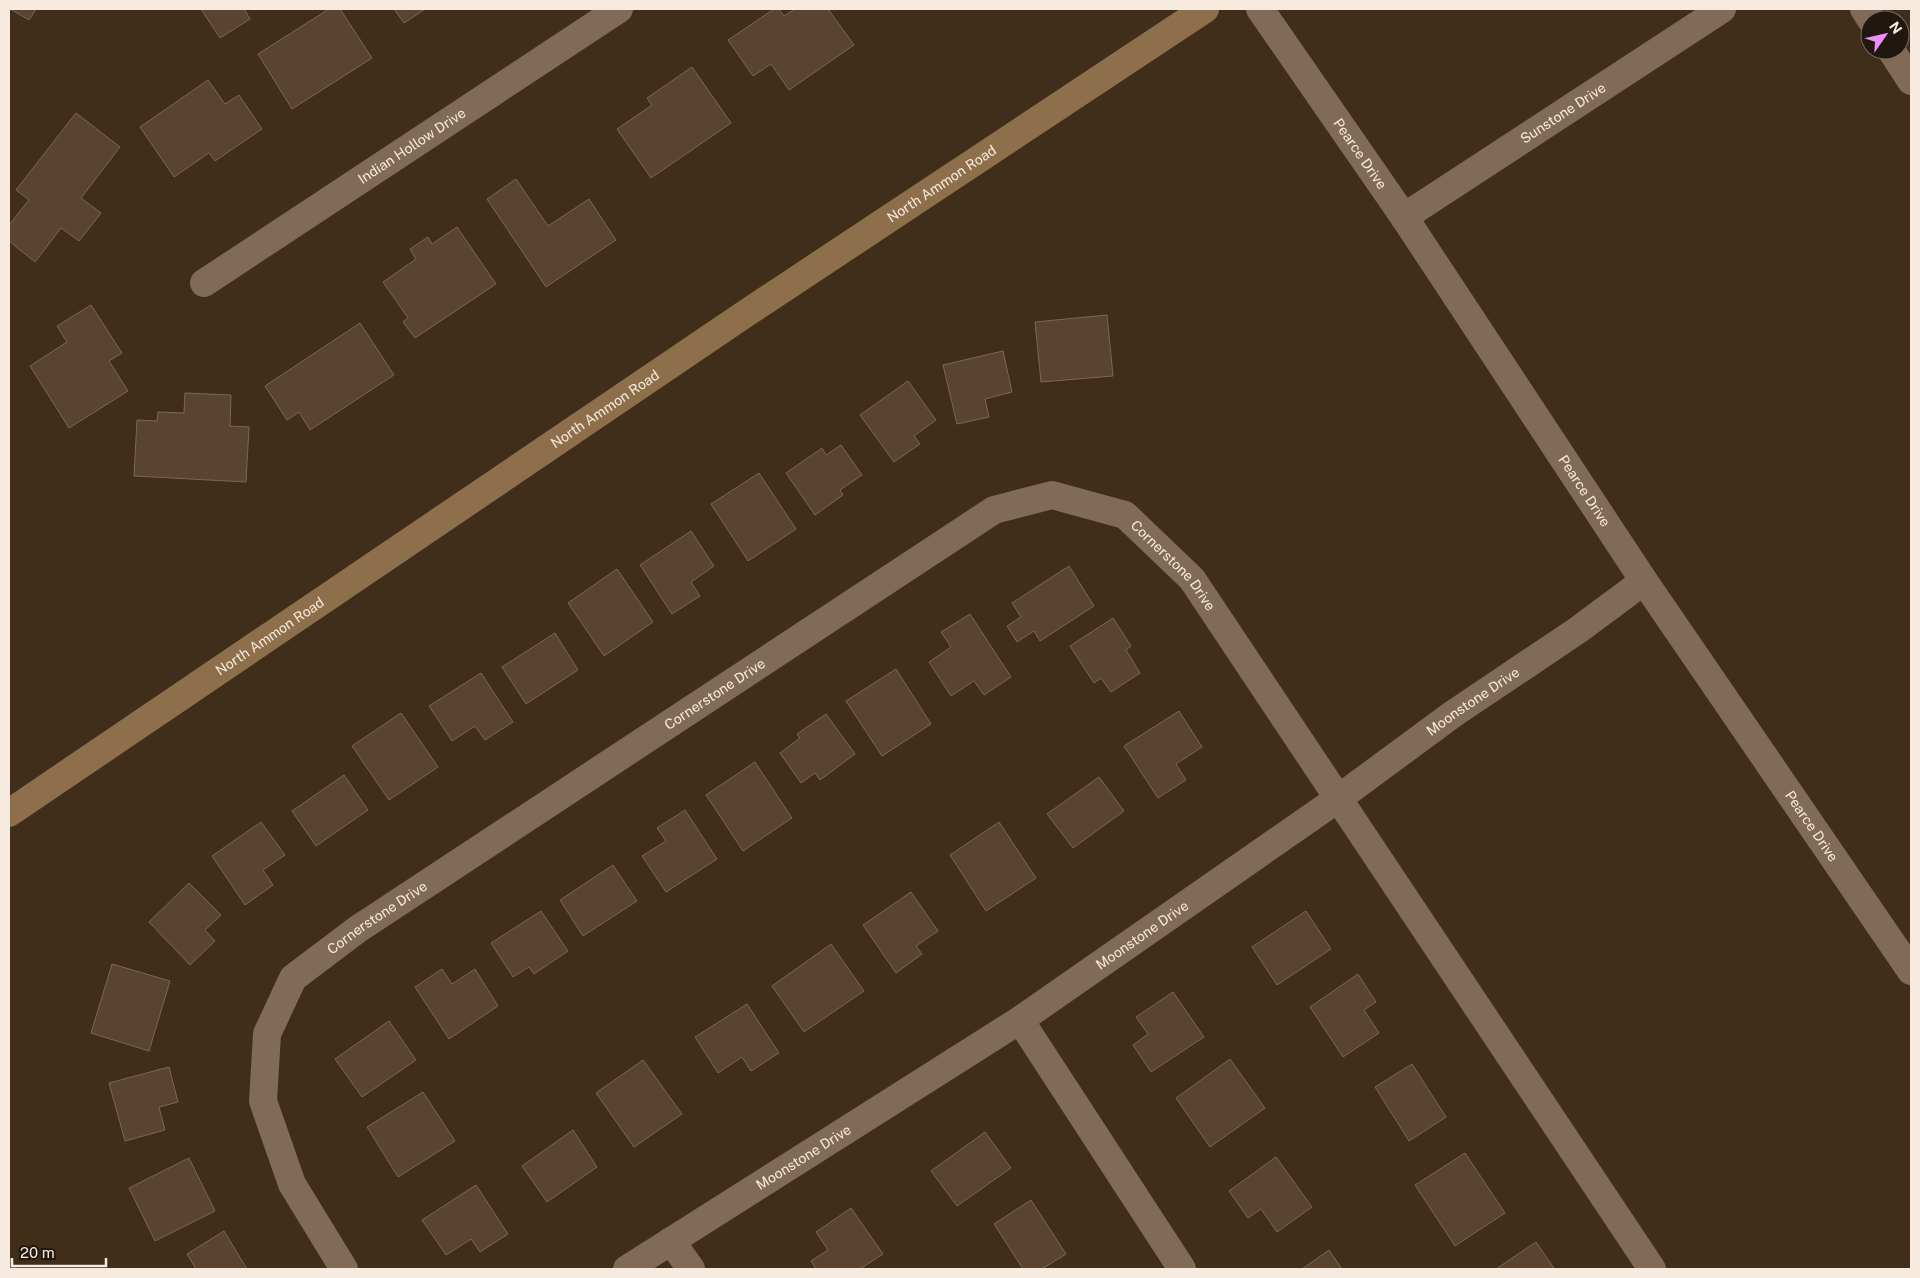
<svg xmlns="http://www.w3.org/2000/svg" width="1920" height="1278" viewBox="0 0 1920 1278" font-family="'Public Sans',sans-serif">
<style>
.building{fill:#5b442f;stroke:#7d6753}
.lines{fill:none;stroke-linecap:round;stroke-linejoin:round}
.minor{stroke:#816b56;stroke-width:28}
.secondary{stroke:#8d704b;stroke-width:28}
.labels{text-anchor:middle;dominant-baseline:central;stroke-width:4;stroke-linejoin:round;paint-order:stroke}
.street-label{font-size:14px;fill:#f7eade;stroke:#20180f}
</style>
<rect width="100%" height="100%" fill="#402d1a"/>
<g class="building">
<polygon points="10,9 36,9 29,20"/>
<polygon points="201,9 244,9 250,19 220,38"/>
<polygon points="329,9 340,9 372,58 292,109 258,54"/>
<polygon points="394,9 425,9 404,23"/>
<polygon points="774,9 779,9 784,16 795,9 828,9 854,45 789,90 771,64 753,76 728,40"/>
<polygon points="692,67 731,123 651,178 617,129 652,105 647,98"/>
<polygon points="208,80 225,104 239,95 262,129 215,161 209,153 174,177 140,127"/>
<polygon points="76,113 120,147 81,198 101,213 79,241 61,228 35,262 9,241 9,225 29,200 16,190"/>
<polygon points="516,179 548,226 589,199 616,240 546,287 487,199"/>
<polygon points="457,227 496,284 415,338 403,322 408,318 383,282 416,259 410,249 428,237 432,244"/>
<polygon points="91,305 122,353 109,361 128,391 69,428 30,366 67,342 57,326"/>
<polygon points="1107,315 1113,376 1041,382 1035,322"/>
<polygon points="360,323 394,375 310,430 299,412 287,420 265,386"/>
<polygon points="1003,351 1012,392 985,399 989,417 957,424 943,365"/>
<polygon points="908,381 936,420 914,436 920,444 894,462 860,415"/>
<polygon points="185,393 231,395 230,426 249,427 246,482 134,476 137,420 157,421 158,412 184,413"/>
<polygon points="841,445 862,475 840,490 843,495 815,515 786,473 822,448 826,455"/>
<polygon points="759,473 796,529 748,561 711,504"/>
<polygon points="691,531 714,566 691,582 700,596 672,614 640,565"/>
<polygon points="1069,566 1094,606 1040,641 1034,631 1017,642 1007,626 1021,617 1012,603"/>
<polygon points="617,569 653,622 604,656 568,603"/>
<polygon points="970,614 1011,677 984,695 974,681 951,696 929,662 951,647 941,632"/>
<polygon points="1113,618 1131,646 1126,650 1140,673 1111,692 1101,678 1094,683 1070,646"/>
<polygon points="555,633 578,670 526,704 502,667"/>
<polygon points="896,669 931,724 882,756 846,701"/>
<polygon points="481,673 513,722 485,740 475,726 452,741 429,706"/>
<polygon points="1179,711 1202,747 1176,764 1186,780 1158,798 1124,746"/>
<polygon points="401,713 438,767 389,800 352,746"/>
<polygon points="826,714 855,754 820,780 815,773 801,783 780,753 800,738 797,734"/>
<polygon points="755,762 792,818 743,851 706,795"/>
<polygon points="344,775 368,810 316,846 292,811"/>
<polygon points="1099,777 1124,811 1073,848 1047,814"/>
<polygon points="685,810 717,859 666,892 642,856 666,841 657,828"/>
<polygon points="261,822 285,855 263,870 273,885 245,905 212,856"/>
<polygon points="999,822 1036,878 986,911 950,855"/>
<polygon points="613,865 637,901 583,936 560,900"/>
<polygon points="189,883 221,915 205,930 215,941 190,965 149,922"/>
<polygon points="911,892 938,931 916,946 922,954 896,973 863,925"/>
<polygon points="541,911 568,951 534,974 529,967 513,977 491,943"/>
<polygon points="1306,911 1331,949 1277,985 1252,947"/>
<polygon points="831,944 864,991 804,1032 772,986"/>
<polygon points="112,964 170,981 149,1051 91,1033"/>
<polygon points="442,969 452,984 475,969 498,1006 449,1039 415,987"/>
<polygon points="1358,974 1376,1002 1364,1010 1379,1033 1343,1057 1310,1007"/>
<polygon points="1173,992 1204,1037 1151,1072 1133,1045 1148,1034 1136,1017"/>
<polygon points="747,1004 779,1053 751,1071 742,1057 718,1073 695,1037"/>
<polygon points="389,1021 416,1060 362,1097 335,1059"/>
<polygon points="1230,1059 1265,1108 1210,1147 1176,1098"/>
<polygon points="643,1060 682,1114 634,1147 596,1093"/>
<polygon points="1412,1064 1446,1117 1409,1141 1375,1087"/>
<polygon points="169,1067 178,1102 159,1107 165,1130 125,1141 109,1083"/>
<polygon points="423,1092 455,1141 398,1177 367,1127"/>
<polygon points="573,1130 597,1167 547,1202 522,1166"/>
<polygon points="985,1132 1011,1168 957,1206 931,1171"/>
<polygon points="1465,1153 1505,1213 1455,1246 1415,1185"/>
<polygon points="1276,1157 1312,1207 1277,1232 1261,1209 1248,1218 1229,1191"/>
<polygon points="189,1158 215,1211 155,1241 129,1188"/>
<polygon points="476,1185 508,1234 480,1252 471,1239 446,1255 422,1220"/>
<polygon points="1031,1200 1066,1254 1042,1269 1023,1269 994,1224"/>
<polygon points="851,1208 883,1254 860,1269 816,1269 811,1261 828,1250 816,1232"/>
<polygon points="224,1231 247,1269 196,1269 187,1254"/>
<polygon points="1536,1242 1554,1268 1553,1269 1496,1269"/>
<polygon points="1329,1250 1342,1269 1302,1269"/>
<polygon points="9,1257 16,1269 9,1269"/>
</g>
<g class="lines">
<g class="minor">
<path id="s1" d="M 1260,9 L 1404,217 L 1644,581 L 1911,971"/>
<polyline points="1864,9 1871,20"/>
<polyline points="1891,50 1911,81"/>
<path id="s2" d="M 1404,217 L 1722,9"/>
<path id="s3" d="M 204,283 L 619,9"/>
<polyline points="1020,1020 1182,1269"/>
<polyline points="671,1241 691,1269"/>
<path id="s4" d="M 344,1269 L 292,1184 L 263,1101 L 267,1034 L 293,978 L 358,929 L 994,510 L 1052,495 L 1125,515 L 1192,579 L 1652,1269"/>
<path id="s5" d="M 627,1269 L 1020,1020 L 1339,798 L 1453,714 L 1578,630 L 1644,581"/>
</g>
<path class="secondary" id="s6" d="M 9,813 L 745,314 L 1205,9"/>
</g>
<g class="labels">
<g class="street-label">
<text stroke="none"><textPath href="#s2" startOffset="190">Sunstone Drive</textPath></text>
<text stroke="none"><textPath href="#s3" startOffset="249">Indian Hollow Drive</textPath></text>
<text stroke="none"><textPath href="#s1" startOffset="176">Pearce Drive</textPath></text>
<text stroke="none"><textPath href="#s6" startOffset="1125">North Ammon Road</textPath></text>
<text stroke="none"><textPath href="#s6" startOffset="720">North Ammon Road</textPath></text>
<text stroke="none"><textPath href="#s1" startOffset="581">Pearce Drive</textPath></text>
<text stroke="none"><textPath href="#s4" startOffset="1365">Cornerstone Drive</textPath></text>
<text stroke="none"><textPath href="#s6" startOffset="315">North Ammon Road</textPath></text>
<text stroke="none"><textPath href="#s4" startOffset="825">Cornerstone Drive</textPath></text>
<text stroke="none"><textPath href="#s5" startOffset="1019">Moonstone Drive</textPath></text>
<text stroke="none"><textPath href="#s1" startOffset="986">Pearce Drive</textPath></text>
<text stroke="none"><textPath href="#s4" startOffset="420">Cornerstone Drive</textPath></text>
<text stroke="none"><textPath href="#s5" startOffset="614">Moonstone Drive</textPath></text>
<text stroke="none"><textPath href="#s5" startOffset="209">Moonstone Drive</textPath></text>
</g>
</g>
<rect width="1920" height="1278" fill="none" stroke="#f7eade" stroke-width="20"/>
<g transform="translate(1885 35) rotate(56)"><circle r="24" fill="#20180f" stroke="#766c62"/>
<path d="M0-4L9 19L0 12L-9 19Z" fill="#ea8dfd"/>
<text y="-8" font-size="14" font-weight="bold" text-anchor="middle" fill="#f7eade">N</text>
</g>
<path d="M12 1258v8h94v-8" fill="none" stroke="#f7eade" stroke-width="2.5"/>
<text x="20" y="1258" font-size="15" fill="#f7eade" stroke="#20180f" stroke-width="4" paint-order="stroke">20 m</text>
</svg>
